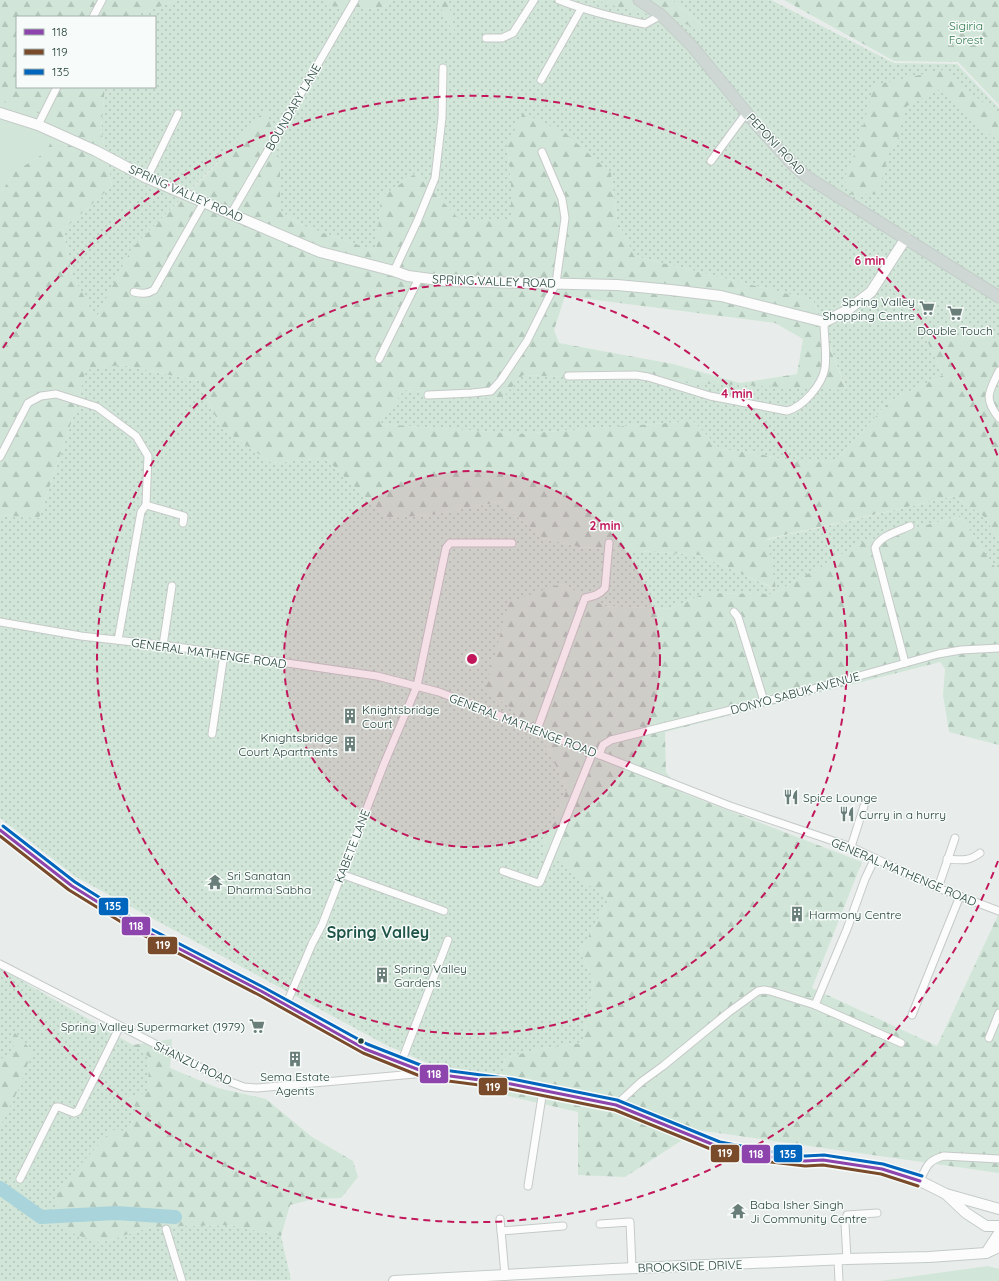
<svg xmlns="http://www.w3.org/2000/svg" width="999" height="1281" viewBox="0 0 999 1281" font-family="Quicksand,sans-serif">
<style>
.grass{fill:url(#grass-dots)}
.forest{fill:url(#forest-firs);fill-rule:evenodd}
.garden{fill:#d1e6d8}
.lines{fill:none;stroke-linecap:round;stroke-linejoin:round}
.river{stroke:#a9d4db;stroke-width:14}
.street-casing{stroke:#c5cac8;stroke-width:9}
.secondary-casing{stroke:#c3cbc8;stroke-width:12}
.primary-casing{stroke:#c3ccc9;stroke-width:13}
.street{stroke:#fcfcfc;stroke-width:7}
.secondary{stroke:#fcfcfc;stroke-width:10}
.primary{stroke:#cfd7d5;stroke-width:11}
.bus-1-casing{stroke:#f7fbf9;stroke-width:6}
.bus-2-casing{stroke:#f7fbf9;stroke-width:6}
.bus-3-casing{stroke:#f7fbf9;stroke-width:6}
.bus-1{stroke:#8e44ad;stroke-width:3}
.bus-2{stroke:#7a4b2a;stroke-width:3}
.bus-3{stroke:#0065bd;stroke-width:3}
.ring{fill:none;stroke:#c2185b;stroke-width:2;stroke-dasharray:7 5}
.bus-dot{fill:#24423a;stroke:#f7fbf9;stroke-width:1.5}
.labels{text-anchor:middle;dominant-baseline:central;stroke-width:3;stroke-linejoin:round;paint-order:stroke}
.park-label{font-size:12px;fill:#2d7a4b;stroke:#f7fbf9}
.street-label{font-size:12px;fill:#24423a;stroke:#f7fbf9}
.poi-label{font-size:12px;fill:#24423a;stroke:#f7fbf9;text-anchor:start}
.district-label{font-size:16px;font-weight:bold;fill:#1f5548;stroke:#f7fbf9}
.centre{fill:#c2185b;stroke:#f7fbf9;stroke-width:2}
.ring-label{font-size:12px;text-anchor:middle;font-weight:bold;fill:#c2185b;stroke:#f7fbf9;stroke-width:3;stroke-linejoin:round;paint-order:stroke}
.line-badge{stroke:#f7fbf9;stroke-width:1.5}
.badge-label{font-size:11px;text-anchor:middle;font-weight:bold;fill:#fff}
</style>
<defs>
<pattern id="grass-dots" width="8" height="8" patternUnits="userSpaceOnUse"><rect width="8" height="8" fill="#d1e6d8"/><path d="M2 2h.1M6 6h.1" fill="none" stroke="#b3c6ba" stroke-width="1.8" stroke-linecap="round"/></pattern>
<pattern id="forest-firs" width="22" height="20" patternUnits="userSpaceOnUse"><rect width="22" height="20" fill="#d1e6d8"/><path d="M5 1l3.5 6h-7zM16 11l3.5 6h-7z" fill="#b3c6ba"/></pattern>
</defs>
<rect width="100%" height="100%" fill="#e8edeb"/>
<g class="grass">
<polygon points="179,0 329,0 327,6 381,9 392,0 437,0 454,33 448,0 595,0 707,29 672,0 771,0 894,63 957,64 999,108 999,338 925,336 943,375 890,401 835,461 791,462 756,453 720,449 693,421 519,434 379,424 404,390 501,399 523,375 846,389 813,300 634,256 617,220 611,173 507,146 511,180 511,219 459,219 416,173 381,197 376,251 304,226 280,211 280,163 235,145 132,248 96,319 72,275 63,230 112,186 101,130 105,87 155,87 155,17 129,17"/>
<polygon points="121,365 199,381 221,428 272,463 325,458 387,518 430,515 499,502 543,538 579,547 699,555 775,589 766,540 955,496 986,518 999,542 999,573 960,516 863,542 773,594 705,593 670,609 605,606 561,584 485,691 510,707 544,741 567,789 542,848 584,881 609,899 580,952 594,981 582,1043 539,1049 505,1058 499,1094 386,1045 76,877 0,818 0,515 39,518 74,414 86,369"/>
<polygon points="0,968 133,1045 149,1057 148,1092 137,1108 129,1131 100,1243 151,1227 230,1225 281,1236 291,1280 0,1281"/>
</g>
<g class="forest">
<path d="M 0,0 L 179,0 L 129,17 L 17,17 L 17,87 L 105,87 L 101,130 L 112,186 L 63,230 L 72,275 L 96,318 L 132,248 L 209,172 L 235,145 L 266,108 L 280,163 L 280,211 L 304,226 L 376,251 L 381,197 L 416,173 L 459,219 L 511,219 L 511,180 L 507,146 L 523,113 L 565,133 L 611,173 L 617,220 L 634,256 L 813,300 L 846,390 L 523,375 L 501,399 L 404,390 L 380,424 L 519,434 L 693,421 L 720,449 L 756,453 L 791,462 L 835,461 L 890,401 L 943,375 L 925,336 L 999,338 L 999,542 L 986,518 L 955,496 L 767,539 L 776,589 L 699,555 L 579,547 L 543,538 L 499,502 L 430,515 L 387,518 L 325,458 L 272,463 L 221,428 L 199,381 L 121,365 L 86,370 L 74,414 L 39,518 L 0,515 L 0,194 L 14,172 L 44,153 L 27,111 L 0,101 ZM 565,296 L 775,323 L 803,339 L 797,374 L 740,383 L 673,364 L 559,343 L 554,330 Z"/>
<polygon points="329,0 392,0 381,9 326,6"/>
<polygon points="437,0 448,0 455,35"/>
<polygon points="595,0 672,0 708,30 597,1"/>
<polygon points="784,0 999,0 999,105 958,62 894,61"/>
<polygon points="947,69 972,94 999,115 999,141 985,131 941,89 905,107 899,136 888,155 878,194 852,195 844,179 857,149 874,85"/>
<polygon points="960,516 999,573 999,745 949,732 943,695 945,669 940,662 665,732 666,772 683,793 862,862 812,988 937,1046 999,913 999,1173 698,1130 625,1177 578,1175 578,1112 499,1094 505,1058 539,1049 582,1043 594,981 580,952 609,899 584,882 542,848 567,789 544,741 510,707 485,691 509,602 561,584 605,606 670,609 705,593 773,594 863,542"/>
<polygon points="13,1031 32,1051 19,1088 0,1127 0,1059 14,1054"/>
<polygon points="172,1039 170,1068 218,1088 266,1099 312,1137 353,1161 358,1177 341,1198 313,1199 290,1205 281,1236 230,1225 151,1227 100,1243 63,1230 54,1199 80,1165 112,1130 129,1131 137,1108 124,1098 148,1092 149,1057 133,1045"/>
</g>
<g class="garden">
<polygon points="0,101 66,122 44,153 14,172 0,194"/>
<polygon points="988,1266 999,1269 999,1281 880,1281"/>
</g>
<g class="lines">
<polyline class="river" points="0,1188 41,1217 116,1213 175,1217"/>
<defs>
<g id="street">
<path d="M 559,0 C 587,11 616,18 645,24 L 661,15"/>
<polyline points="93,17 102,0"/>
<polyline points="486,38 502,38 513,33 534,0"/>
<polyline points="541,80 581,9"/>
<polyline points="38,125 57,87"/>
<polyline points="711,161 747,112"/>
<polyline points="147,178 178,114"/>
<polyline points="231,214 355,0"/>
<polyline points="394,271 417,222 435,178 442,118 443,68"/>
<path d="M 134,292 C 142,294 147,294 154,290 L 204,202"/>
<polyline points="379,359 419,278"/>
<path d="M 999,371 C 989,392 983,398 999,418"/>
<path d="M 568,376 L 636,375 L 648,377 L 710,396 L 787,411 C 803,407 822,385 825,368 C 827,356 824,335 824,322"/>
<polyline points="428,395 472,393 491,391 501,380 527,341 556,283 565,218 562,199 542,152"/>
<polyline points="0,457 28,403 41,396 56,394 97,407 136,436 148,456 146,505"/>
<polyline points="734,612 738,617 764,701"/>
<polyline points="0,622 81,636 177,647 377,676 439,692 730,806 851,847 938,888 999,911"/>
<polyline points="118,640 141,512 146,505 184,516 183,523"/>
<polyline points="163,645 172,586"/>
<path d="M 905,663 L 875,548 C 879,536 899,531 910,526"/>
<path d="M 537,730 L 585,598 C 594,596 599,595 605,588 L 609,543"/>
<polyline points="212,734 224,654"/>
<polyline points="599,755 603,745 611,740 798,693 938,654 961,650 999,648"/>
<polyline points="851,847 864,806"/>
<path d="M 947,859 C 961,860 968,862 980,853"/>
<polyline points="503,871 538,883 540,882 593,752"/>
<polyline points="341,874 444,911"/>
<polyline points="938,888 955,838"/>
<polyline points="0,964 225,1080 244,1087 257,1088 426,1073"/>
<polyline points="286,1005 312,944 322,925 384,764 417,686 446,548 450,543 512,543"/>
<polyline points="815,1005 901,1043"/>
<polyline points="912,1015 960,896"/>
<polyline points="989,1038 999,1013"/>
<polyline points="401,1063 448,940"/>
<polyline points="616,1105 641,1082 663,1066 729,1012 758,991 764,990 770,991 815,1005 847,929 865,879 875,858"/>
<polyline points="20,1179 56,1107 59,1107 74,1113 78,1111 120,1026"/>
<path d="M 920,1181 C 926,1167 928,1160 944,1156 L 999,1159"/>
<polyline points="528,1186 543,1090"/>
<polyline points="500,1219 505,1275"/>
<polyline points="600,1224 630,1222 632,1268"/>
<polyline points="166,1229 182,1281"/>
<polyline points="501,1231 563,1226"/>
<polyline points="847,1259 845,1223 847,1215 877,1213"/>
<polyline points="838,1260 839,1281"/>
</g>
<g id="secondary">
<polyline points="0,113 38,125 96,151 147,178 320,252 394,271 408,276 446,281 617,285 671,290 721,296 824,322 846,311 871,292 906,238"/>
<polyline points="0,830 72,886 141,929 261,991 365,1049 401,1063 427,1073 511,1084 616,1105 719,1147 772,1157 805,1161 823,1160 882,1169 920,1181 946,1194 999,1209"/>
<polyline points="947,1195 966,1213 986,1226 999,1226"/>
<polyline points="986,1253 999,1233"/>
<polyline points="394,1281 613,1269 847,1259 929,1257 986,1253 999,1247"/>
</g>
<polyline id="primary" points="639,0 661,15 692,46 755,123 791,163 807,177 999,297"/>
</defs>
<use href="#street" class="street-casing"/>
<use href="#secondary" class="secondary-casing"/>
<use href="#primary" class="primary-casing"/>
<use href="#street" class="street"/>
<use href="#secondary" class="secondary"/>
<use href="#primary" class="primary"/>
<defs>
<polyline id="bus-1" points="0,830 72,886 141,929 261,991 365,1049 427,1073 511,1084 616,1105 719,1147 772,1157 805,1161 823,1160 882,1169 920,1181"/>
<polyline id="bus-2" points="0,836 69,890 139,933 259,995 363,1053 425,1078 510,1089 615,1110 718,1152 771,1162 805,1166 823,1165 881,1174 918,1186"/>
<polyline id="bus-3" points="3,826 75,882 143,925 263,987 367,1044 428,1068 512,1079 617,1100 720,1142 773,1152 805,1156 824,1155 883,1164 922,1176"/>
</defs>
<use href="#bus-1" class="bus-1-casing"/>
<use href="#bus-2" class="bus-2-casing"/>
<use href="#bus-3" class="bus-3-casing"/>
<use href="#bus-1" class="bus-1"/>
<use href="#bus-2" class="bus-2"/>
<use href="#bus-3" class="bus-3"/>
</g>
<circle cx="472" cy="659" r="188" fill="#c2185b" fill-opacity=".12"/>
<g class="ring">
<circle cx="472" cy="659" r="188"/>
<circle cx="472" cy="659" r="375"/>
<path d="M998 861A563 563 0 0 1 3 970M3 348A563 563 0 0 1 998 457"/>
</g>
<defs>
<symbol id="supermarket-bare" viewBox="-9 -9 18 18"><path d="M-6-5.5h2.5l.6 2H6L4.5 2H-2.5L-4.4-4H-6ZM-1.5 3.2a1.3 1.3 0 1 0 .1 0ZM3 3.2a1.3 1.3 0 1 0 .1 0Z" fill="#697e78" stroke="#f7fbf9" stroke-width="2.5" paint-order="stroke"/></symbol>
<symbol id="building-bare" viewBox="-9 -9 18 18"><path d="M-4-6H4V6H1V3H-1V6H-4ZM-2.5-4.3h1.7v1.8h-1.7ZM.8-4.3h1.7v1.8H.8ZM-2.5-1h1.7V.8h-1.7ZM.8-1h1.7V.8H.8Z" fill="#697e78" stroke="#f7fbf9" stroke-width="2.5" paint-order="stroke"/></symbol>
<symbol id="restaurant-bare" viewBox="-9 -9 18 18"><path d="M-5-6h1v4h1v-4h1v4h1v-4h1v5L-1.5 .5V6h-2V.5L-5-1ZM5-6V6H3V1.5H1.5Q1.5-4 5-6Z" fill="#697e78" stroke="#f7fbf9" stroke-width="2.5" paint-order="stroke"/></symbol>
<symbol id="temple-bare" viewBox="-9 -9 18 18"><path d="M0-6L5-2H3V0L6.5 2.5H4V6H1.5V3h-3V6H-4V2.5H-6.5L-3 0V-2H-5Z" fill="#697e78" stroke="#f7fbf9" stroke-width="2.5" paint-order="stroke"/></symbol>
</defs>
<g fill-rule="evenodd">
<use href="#supermarket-bare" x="916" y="297" width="22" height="22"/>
<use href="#supermarket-bare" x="944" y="302" width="22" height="22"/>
<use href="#building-bare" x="339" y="705" width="22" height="22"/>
<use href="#building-bare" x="339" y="733" width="22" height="22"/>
<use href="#restaurant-bare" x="780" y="786" width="22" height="22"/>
<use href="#restaurant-bare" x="836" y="803" width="22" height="22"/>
<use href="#temple-bare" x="204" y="871" width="22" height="22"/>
<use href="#building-bare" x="786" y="903" width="22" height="22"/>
<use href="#building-bare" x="371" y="964" width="22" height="22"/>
<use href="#supermarket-bare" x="246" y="1015" width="22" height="22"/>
<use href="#building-bare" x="284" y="1048" width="22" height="22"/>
<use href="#temple-bare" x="727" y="1200" width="22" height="22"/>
</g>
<circle class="bus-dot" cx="361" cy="1041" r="3.5"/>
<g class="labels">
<g class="park-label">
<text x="966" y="25">Sigiria<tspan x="966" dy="14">Forest</tspan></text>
</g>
<g class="street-label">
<text transform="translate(293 107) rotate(-60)">BOUNDARY LANE</text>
<text transform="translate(776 144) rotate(47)">PEPONI ROAD</text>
<text transform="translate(186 193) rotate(24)">SPRING VALLEY ROAD</text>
<text transform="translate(494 281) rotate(2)">SPRING VALLEY ROAD</text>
<text transform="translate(209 653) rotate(8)">GENERAL MATHENGE ROAD</text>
<text transform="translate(795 693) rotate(-15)">DONYO SABUK AVENUE</text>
<text transform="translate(523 725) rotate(21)">GENERAL MATHENGE ROAD</text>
<text transform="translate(352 846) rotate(-69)">KABETE LANE</text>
<text transform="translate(904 872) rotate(23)">GENERAL MATHENGE ROAD</text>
<text transform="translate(193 1063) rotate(26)">SHANZU ROAD</text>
<text transform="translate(690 1266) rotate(-2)">BROOKSIDE DRIVE</text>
</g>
<g class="poi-label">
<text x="915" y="301" text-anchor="end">Spring Valley<tspan x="915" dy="14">Shopping Centre</tspan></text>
<text x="955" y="330" text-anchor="middle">Double Touch</text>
<text x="362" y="709">Knightsbridge<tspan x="362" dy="14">Court</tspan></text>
<text x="338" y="737" text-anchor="end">Knightsbridge<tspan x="338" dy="14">Court Apartments</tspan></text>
<text x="803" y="797">Spice Lounge</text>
<text x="859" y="814">Curry in a hurry</text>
<text x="227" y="875">Sri Sanatan<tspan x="227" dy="14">Dharma Sabha</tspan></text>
<text x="809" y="914">Harmony Centre</text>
<text x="394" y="968">Spring Valley<tspan x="394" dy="14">Gardens</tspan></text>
<text x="245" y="1026" text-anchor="end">Spring Valley Supermarket (1979)</text>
<text x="295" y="1076" text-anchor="middle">Sema Estate<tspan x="295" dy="14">Agents</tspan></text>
<text x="750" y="1204">Baba Isher Singh<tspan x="750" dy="14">Ji Community Centre</tspan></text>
</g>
<g class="district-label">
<text x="378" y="932">Spring Valley</text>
</g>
</g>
<circle cx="472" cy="659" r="6" class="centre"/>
<g class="ring-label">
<text x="870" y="265">6 min</text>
<text x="737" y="398">4 min</text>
<text x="605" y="530">2 min</text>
</g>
<g class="line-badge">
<rect x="98" y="897" width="31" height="19" rx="4" fill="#0065bd"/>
<rect x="121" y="916" width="30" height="20" rx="4" fill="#8e44ad"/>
<rect x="147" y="936" width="31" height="19" rx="4" fill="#7a4b2a"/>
<rect x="419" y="1064" width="30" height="20" rx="4" fill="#8e44ad"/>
<rect x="478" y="1077" width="30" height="19" rx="4" fill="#7a4b2a"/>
<rect x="710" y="1144" width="30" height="19" rx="4" fill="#7a4b2a"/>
<rect x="773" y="1144" width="30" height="19" rx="4" fill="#0065bd"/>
<rect x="741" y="1144" width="30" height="20" rx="4" fill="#8e44ad"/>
</g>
<g class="badge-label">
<text x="113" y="910">135</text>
<text x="136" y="930">118</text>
<text x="163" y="949">119</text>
<text x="434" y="1078">118</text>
<text x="493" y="1091">119</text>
<text x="725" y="1157">119</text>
<text x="788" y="1158">135</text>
<text x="756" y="1158">118</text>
</g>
<rect x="16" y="16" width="140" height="72" fill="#f7fbf9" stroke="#a3b1ad"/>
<rect x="24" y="29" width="20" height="6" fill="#8e44ad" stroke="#a3b1ad"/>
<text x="52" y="36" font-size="12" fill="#24423a">118</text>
<rect x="24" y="49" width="20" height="6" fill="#7a4b2a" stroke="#a3b1ad"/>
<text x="52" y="56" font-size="12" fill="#24423a">119</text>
<rect x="24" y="69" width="20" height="6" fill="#0065bd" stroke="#a3b1ad"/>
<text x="52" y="76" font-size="12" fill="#24423a">135</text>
</svg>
